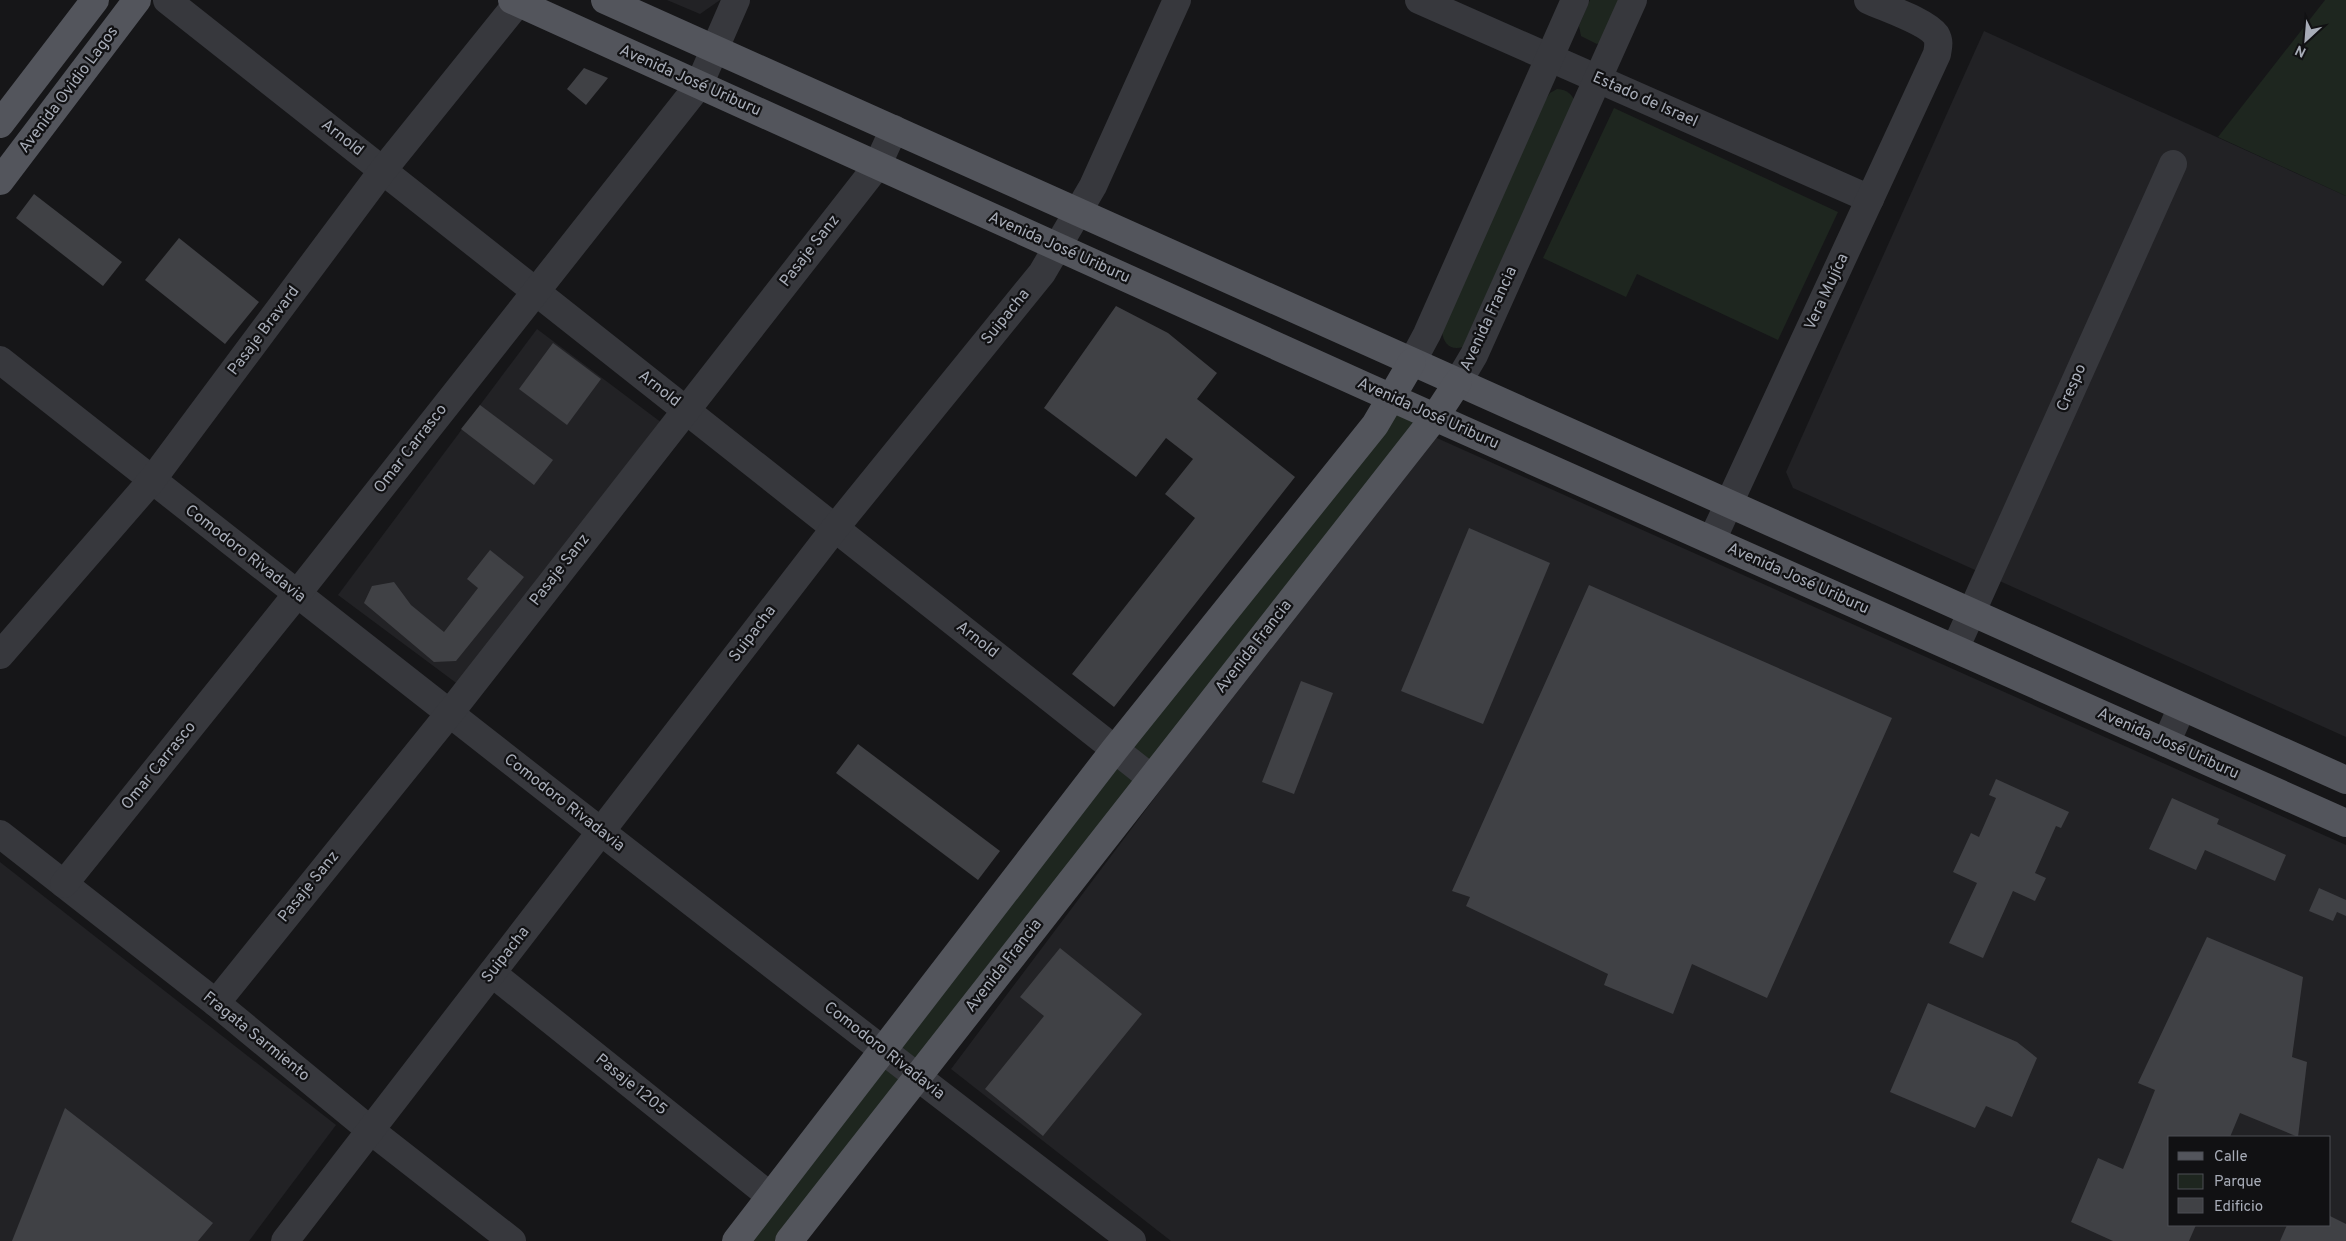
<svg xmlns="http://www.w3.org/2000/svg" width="2346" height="1241" viewBox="0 0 2346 1241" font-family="Overpass,sans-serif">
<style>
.built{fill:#222225;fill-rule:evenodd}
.green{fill:#1e261f}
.building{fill:#404145}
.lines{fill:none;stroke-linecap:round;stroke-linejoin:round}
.minor{stroke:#37383d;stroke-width:28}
.major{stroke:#53555c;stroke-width:28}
.labels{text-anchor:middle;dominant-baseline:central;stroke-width:4.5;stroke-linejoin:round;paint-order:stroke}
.street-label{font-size:16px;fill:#a8adb8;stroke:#111113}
</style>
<rect width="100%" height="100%" fill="#161618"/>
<g class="built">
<polygon points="667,0 720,0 700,14"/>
<polygon points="1984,31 2346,196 2346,737 1793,488 1786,472"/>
<polygon points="537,329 662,423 463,688 338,595"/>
<path d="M 1428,434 L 2346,845 L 2346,1241 L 1171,1241 L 951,1069 ZM 2170,1137 L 2330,1137 L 2330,1225 L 2170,1225 Z"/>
<polygon points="0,862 336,1125 249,1241 0,1241"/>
</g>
<g class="green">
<polygon points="1590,0 1622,0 1604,41 1597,44 1581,36 1579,26"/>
<polygon points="2325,0 2346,0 2346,196 2218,137"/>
<path d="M 1557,89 C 1568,90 1572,94 1576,104 L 1463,347 C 1450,351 1443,343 1442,331 L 1544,102 L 1550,93 Z"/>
<polygon points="1614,108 1838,212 1778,340 1637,274 1626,297 1543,258"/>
<polygon points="1392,398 1435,417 789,1241 736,1241"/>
</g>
<g class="building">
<polygon points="584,68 608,78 586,105 567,89"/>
<polygon points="34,194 122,262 103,286 16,218"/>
<polygon points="179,238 259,302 225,344 145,280"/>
<polygon points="1116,306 1168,333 1217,373 1197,399 1295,477 1114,707 1072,674 1195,518 1165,494 1193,459 1166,438 1136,477 1044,408"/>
<polygon points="553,343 601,379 567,425 519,389"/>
<polygon points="480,405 553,460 534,485 461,429"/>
<polygon points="1469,528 1550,563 1483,724 1401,691"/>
<polygon points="490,550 524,577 456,661 434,662 364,603 372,586 394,582 411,605 444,632 478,588 467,579"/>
<polygon points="1589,585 1892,718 1767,998 1692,964 1673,1014 1604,985 1608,974 1466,906 1470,897 1452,891"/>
<polygon points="1301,681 1333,693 1294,794 1262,782"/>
<polygon points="858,744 1000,851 978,880 836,773"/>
<polygon points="1996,779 2069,812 2061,828 2056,826 2035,873 2046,878 2035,901 2013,891 1983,958 1949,943 1977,883 1953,872 1971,833 1979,837 1996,798 1989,795"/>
<polygon points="2172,798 2219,819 2217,824 2286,855 2275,881 2205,850 2196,870 2149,849"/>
<polygon points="2319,888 2346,900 2346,916 2337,912 2333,921 2309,911"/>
<polygon points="2207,937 2303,977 2292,1057 2307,1062 2298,1137 2240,1113 2230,1137 2170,1137 2170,1225 2196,1225 2189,1241 2113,1241 2071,1222 2098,1158 2123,1169 2155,1090 2138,1083"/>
<polygon points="1060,948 1142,1014 1043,1136 985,1089 1044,1016 1020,997"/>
<polygon points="1928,1003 2017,1042 2037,1058 2012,1117 1986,1106 1975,1128 1890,1092"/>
<polygon points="65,1108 213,1223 198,1241 12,1241"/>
<polygon points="2330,1216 2346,1224 2346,1241 2280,1241 2287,1225 2330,1225"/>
</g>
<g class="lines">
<g class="minor">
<polyline points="167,0 1151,778"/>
<polyline points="1419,0 1870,199"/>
<path d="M 0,360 C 376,656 752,952 1132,1241"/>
<polyline points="1412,362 1427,334 1575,0"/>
<polyline points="1458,382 1474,355 1633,0"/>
<path d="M 1712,540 L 1937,54 C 1938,47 1940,42 1936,35 C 1926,21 1885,8 1868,0"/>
<polyline points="1955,649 2173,164"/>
<polyline points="0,655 152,480 383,170 520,0"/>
<polyline points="2166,743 2182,707"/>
<polyline points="0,834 216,1003 370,1130 512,1241"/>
<polyline points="64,884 297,594 699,85 736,0"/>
<polyline points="492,973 770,1196"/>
<polyline points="216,1003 449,714 877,166 894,129"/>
<polyline points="285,1241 835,528 1042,273 1093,186 1177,0"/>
</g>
<g class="major">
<polyline points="512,0 1365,386 2346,823"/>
<polyline points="605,0 2346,780"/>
<polyline points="0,124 95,0"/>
<polyline points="0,181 137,0"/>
<polyline points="736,1241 1115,749 1375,425 1412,362"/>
<polyline points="789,1241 1435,417 1458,382"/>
</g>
</g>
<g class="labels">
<g class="street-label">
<text transform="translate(690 81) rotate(24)">Avenida José Uriburu</text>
<text transform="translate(69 90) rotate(-53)">Avenida Ovidio Lagos</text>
<text transform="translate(1645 100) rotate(24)">Estado de Israel</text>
<text transform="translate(342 138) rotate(38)">Arnold</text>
<text transform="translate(1059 248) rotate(24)">Avenida José Uriburu</text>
<text transform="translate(810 251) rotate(-52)">Pasaje Sanz</text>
<text transform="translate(1827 292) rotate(-65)">Vera Mujíca</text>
<text transform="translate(1006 317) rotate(-51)">Suipacha</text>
<text transform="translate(1489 319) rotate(-65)">Avenida Francia</text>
<text transform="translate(264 331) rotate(-53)">Pasaje Bravard</text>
<text transform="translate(2072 388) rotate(-66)">Crespo</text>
<text transform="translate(659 389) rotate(38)">Arnold</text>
<text transform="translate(1428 414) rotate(24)">Avenida José Uriburu</text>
<text transform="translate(411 449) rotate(-52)">Omar Carrasco</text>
<text transform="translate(245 554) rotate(38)">Comodoro Rivadavia</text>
<text transform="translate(560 570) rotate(-52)">Pasaje Sanz</text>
<text transform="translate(1798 579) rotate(24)">Avenida José Uriburu</text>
<text transform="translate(753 634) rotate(-53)">Suipacha</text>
<text transform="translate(977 640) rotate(38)">Arnold</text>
<text transform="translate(1254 647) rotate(-52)">Avenida Francia</text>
<text transform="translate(2168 744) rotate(24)">Avenida José Uriburu</text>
<text transform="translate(159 766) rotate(-51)">Omar Carrasco</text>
<text transform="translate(564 803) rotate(38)">Comodoro Rivadavia</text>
<text transform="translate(309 887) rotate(-51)">Pasaje Sanz</text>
<text transform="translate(506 955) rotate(-52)">Suipacha</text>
<text transform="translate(1004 966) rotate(-52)">Avenida Francia</text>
<text transform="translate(256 1037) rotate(39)">Fragata Sarmiento</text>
<text transform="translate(884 1051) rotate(38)">Comodoro Rivadavia</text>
<text transform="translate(631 1085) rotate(39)">Pasaje 1205</text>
</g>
</g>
<rect x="2168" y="1136" width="162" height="90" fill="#111113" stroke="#4d4f55"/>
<rect x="2178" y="1152" width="25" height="8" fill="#53555c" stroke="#4d4f55"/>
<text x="2214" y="1161" font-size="15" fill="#a8adb8">Calle</text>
<rect x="2178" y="1174" width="25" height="15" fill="#1e261f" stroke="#4d4f55"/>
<text x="2214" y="1186" font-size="15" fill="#a8adb8">Parque</text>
<rect x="2178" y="1198" width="25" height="15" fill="#404145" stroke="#4d4f55"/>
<text x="2214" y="1211" font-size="15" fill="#a8adb8">Edificio</text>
<g transform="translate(2306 40) rotate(206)" stroke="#111113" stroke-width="4" paint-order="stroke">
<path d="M0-4L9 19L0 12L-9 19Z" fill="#a8adb8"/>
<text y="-8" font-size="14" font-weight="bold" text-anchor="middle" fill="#a8adb8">N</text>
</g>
</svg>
